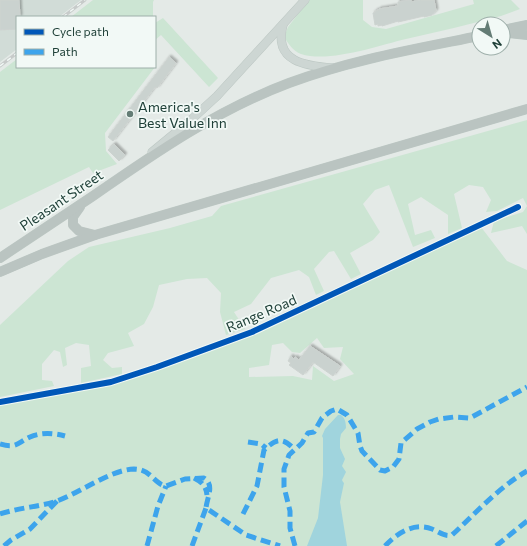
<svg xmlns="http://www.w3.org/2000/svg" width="527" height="546" viewBox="0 0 527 546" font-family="Commissioner,sans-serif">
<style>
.built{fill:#d1dcd7}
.green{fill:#cce5d3;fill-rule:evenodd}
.water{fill:#a0d4dd}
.building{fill:#cad2cf;stroke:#cdd3d0;filter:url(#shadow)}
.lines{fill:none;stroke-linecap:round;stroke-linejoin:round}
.street-casing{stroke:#c1c7c5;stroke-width:6}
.primary-casing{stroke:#bcc7c3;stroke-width:9}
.highway-casing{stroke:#bcc7c3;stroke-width:10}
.street{stroke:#fbfcfb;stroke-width:5}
.primary{stroke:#cdd6d3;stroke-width:8}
.highway{stroke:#bac4c1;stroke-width:9}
.rail-casing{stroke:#c7cbca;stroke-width:3}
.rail{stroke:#f2f9f6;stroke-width:1.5;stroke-dasharray:4.5;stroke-linecap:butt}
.quiet{stroke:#3da4ec;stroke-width:5;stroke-dasharray:10 5;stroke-linecap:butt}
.cycleway-casing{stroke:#f2f9f6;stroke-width:8}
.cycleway{stroke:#0057b8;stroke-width:6}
.poi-dot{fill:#647c75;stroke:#f2f9f6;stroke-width:1.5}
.labels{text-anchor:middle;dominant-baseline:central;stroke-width:3.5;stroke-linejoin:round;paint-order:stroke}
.poi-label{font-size:14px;fill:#1f4038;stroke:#f2f9f6;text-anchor:start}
.street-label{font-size:14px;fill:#1f4038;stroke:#f2f9f6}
</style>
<defs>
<filter id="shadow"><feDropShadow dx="2" dy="-2" stdDeviation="1" flood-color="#0004"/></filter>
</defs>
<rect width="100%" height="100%" fill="#e4eae7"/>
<polygon class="built" points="0,0 81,0 59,17 17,17 17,49 0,62"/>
<g class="green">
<polygon points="93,0 154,0 153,2 153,17 71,17"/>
<path d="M 309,0 L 363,0 L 363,20 L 372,27 L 386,29 L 474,4 L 473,0 L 511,0 L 520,9 L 501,16 C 470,24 438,32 406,39 C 377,46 329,63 301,54 C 293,51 288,43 284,37 L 288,27 Z"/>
<polygon points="163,18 218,78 209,87 161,35 155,40 155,23"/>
<polygon points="17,59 17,67 155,67 105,133 106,151 117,164 93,173 89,167 0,210 0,72"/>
<polygon points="527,120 527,234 522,226 491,233 494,221 523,212 527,206 523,198 497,211 486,212 491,200 483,187 469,185 454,194 462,228 448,234 448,215 421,197 408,204 415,235 431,230 435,238 413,247 389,185 375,190 363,204 380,232 373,240 350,253 361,274 351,279 334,251 329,252 314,269 324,291 316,295 309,277 299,270 271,278 251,304 234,312 245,329 226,335 220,312 221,293 207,278 187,279 159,285 153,307 144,324 128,333 134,346 108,353 103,360 112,368 122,367 122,374 81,383 81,368 91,366 89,345 76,343 65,348 67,365 63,367 60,352 54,350 42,364 42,380 52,381 54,386 0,397 0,325 68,261 89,247 170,228 212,216 221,206"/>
<path d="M 481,227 L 507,261 L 527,270 L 527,546 L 0,546 L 0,405 L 103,387 L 138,376 L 259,333 L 314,305 ZM 317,338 L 324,348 L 343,347 L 340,359 L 354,374 L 334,381 L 313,366 L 312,380 L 293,376 L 249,377 L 249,368 L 269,365 L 272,345 L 283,343 L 292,352 L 300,353 Z"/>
</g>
<path class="water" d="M 338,415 L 341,415 C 345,418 346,423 346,428 L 341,434 L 340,439 L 340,448 L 345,459 L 342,466 L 346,472 L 342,480 L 343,482 L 344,483 L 340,502 L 347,546 L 307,546 L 318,518 L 323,475 L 323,438 L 322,436 L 325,429 Z"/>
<g class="building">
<polygon points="0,0 19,0 20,17 17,17 17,29 0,30"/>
<polygon points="410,0 411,0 411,2 421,0 434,0 436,11 434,12 434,13 432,14 432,15 424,17 424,16 398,22 398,21 382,26 382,25 378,26 378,24 375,25 373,13 376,12 375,11 379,10 379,9 398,6 398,2"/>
<polygon points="169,57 176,63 157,88 155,87 113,141 108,137"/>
<polygon points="114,144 125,155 119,161 108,150"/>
<polygon points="310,346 340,366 333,376 313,362 303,375 289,365 291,363 288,361 291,356 294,359 295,357 299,360"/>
</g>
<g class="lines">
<defs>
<polyline id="street" points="0,402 111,382 157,367 252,332 518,207"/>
<g id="primary">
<path d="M 283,25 C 273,62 306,66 333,68"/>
<polyline points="152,152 192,119 217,96 305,0"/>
</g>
<g id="highway">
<polyline points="503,30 527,25"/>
<polyline points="507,33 527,35"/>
<polyline points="80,207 73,217 73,225 79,231 95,235"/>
<path d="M 0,258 C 31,237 62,217 93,196 C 155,153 217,110 289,83 C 350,60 415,49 479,36"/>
<polyline points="0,272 42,254 95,235 527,109"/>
</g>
</defs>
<use href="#street" class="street-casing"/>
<use href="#primary" class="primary-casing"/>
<use href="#highway" class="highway-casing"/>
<use href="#street" class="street"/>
<use href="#primary" class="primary"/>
<use href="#highway" class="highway"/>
<defs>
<g id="rail">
<polyline points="63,17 85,0"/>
<polyline points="0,66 17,53"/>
</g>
</defs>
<use href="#rail" class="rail-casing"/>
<use href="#rail" class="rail"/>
<g class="quiet">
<polyline points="248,442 261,444 266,448"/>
<path d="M 0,444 C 16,449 17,443 30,437 C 41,432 54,433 65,436"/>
<path d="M 194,478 C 202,482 206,486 207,495"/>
<path d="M 0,514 C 18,508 36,507 54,502 C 79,494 109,470 134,469 C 151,469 154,484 166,486 L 185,479 L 204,478 C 215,485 207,497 206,508 L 246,535 L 280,546"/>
<path d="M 243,514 L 257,486 L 264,450 C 277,438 283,437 295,450"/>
<polyline points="4,546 11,540 30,529 58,500"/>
<polyline points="147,546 158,506 166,486"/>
<polyline points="192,546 206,508"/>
<polyline points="295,546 290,528 290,511 284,487 284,469 289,455 302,443 308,433 314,432 322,418 331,411 337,409 347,415 358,433 360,446 362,451 380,470 385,471 393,467 399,459 401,443 417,429 430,422 439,419 454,417 470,418 527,387"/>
<path d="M 385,546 C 397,533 414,522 432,529 C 439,532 445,537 452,535 C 476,513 499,487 527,471"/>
<polyline points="496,546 527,521"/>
</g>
<defs>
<polyline id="cycleway" points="0,402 111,382 157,367 252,332 518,207"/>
</defs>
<use href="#cycleway" class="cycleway-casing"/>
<use href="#cycleway" class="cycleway"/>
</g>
<circle class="poi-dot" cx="130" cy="114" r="4"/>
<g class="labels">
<g class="poi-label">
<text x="138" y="106">America's<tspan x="138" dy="16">Best Value Inn</tspan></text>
</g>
<g class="street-label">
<text transform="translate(61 200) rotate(-34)">Pleasant Street</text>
<text transform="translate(261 313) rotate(-23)">Range Road</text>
</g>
</g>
<rect x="16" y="16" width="140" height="52" fill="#f2f9f6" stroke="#9eafaa"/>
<rect x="24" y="29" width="20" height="6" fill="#0057b8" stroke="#9eafaa"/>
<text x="52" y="36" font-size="12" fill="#1f4038">Cycle path</text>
<rect x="24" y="49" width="20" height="6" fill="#3da4ec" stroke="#9eafaa"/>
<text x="52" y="56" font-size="12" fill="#1f4038">Path</text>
<g transform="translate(491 36) rotate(143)"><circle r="19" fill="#f2f9f6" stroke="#9eafaa"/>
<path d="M0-3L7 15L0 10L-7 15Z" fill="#647c75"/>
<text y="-6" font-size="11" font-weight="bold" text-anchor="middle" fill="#1f4038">N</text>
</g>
</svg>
